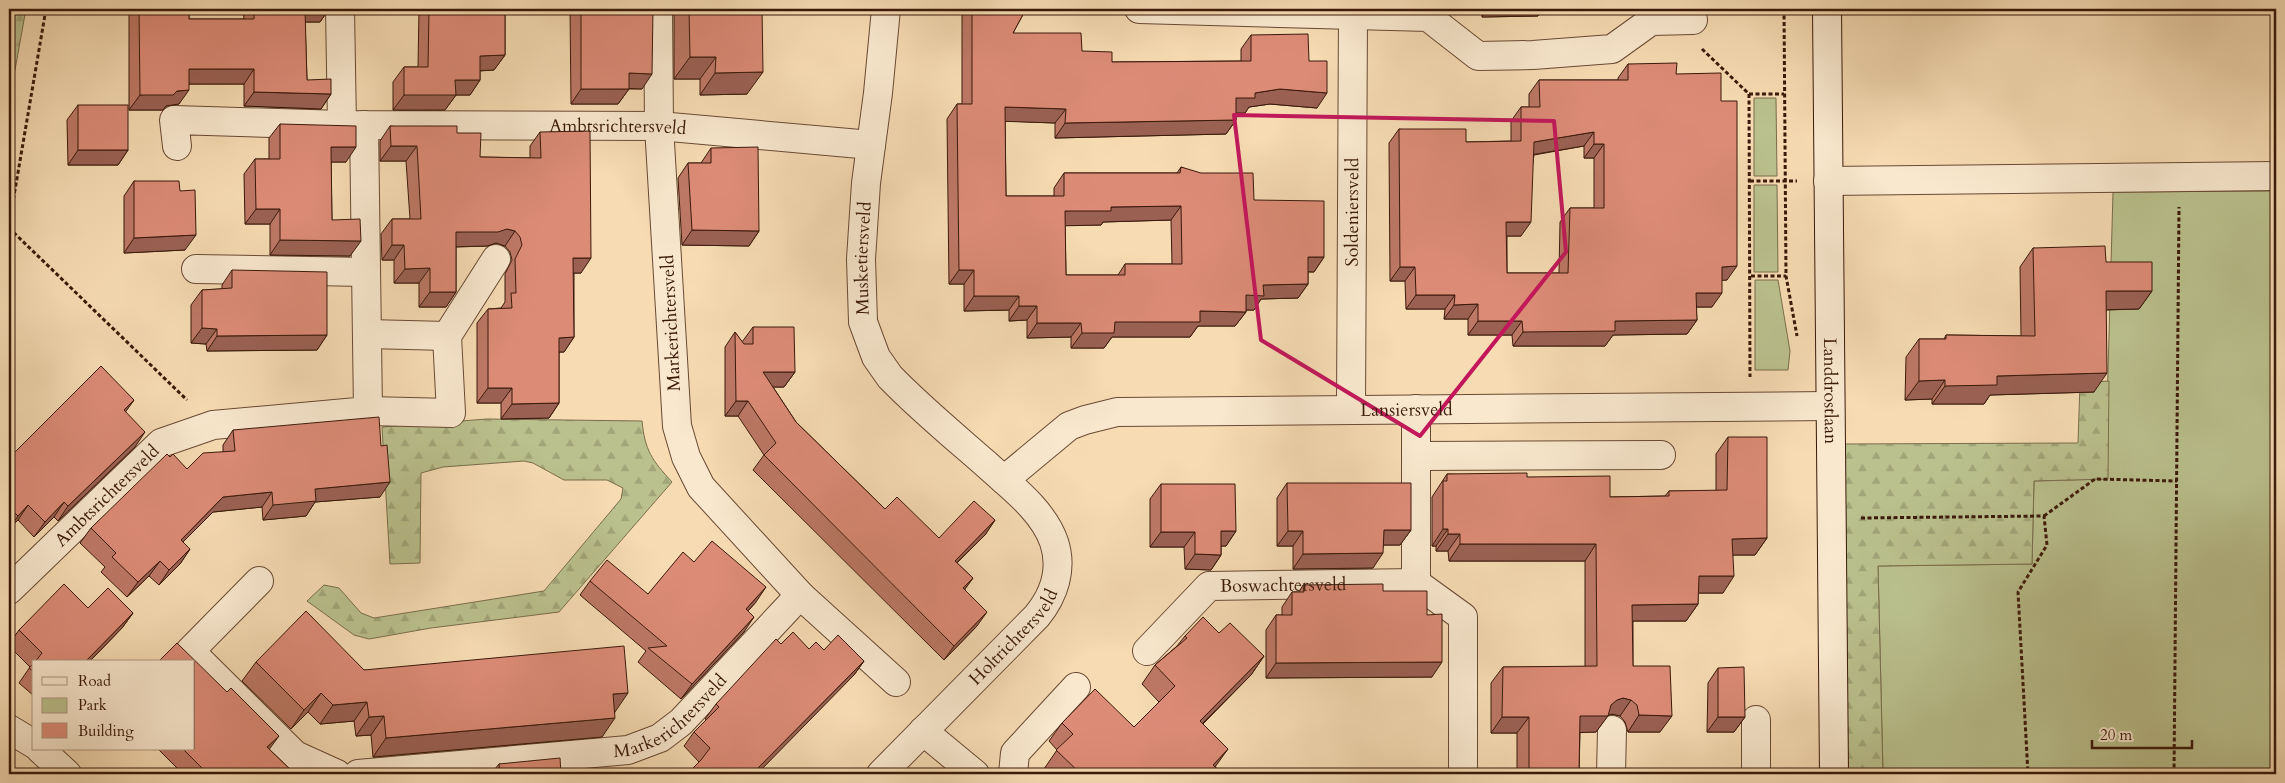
<svg xmlns="http://www.w3.org/2000/svg" width="2285" height="783" viewBox="0 0 2285 783" font-family="Cardo,serif">
<style>
.green{fill:#bac18e;stroke:#7a6d4c}
.forest{fill:url(#forest-firs);stroke:#7a6d4c}
.lines{fill:none;stroke-linecap:round;stroke-linejoin:round}
.street-casing{stroke:#694a34;stroke-width:30}
.secondary-casing{stroke:#3a190a;stroke-width:30}
.path{stroke:#3a190a;stroke-width:3;stroke-dasharray:4 2.5;stroke-linecap:butt}
.street{stroke:#f9e8ce;stroke-width:28}
.secondary{stroke:#f9e8ce;stroke-width:28}
.wall{fill:#bd7866;stroke:#3a190a;fill-rule:evenodd}
.shaded-wall{fill:#9a6153;stroke:#3a190a}
.building{fill:#dc8b77;stroke:#3a190a;fill-rule:evenodd}
.marked{fill:none;stroke:#c2185b;stroke-width:4;stroke-linejoin:round}
.labels{text-anchor:middle;dominant-baseline:central;stroke-width:4;stroke-linejoin:round;paint-order:stroke}
.street-label{font-size:18px;fill:#3a190a;stroke:#f9e8ce}
</style>
<defs>
<pattern id="forest-firs" width="22" height="20" patternUnits="userSpaceOnUse" patternTransform="scale(1.25)"><rect width="22" height="20" fill="#bac18e"/><path d="M5 1l3.5 6h-7zM16 11l3.5 6h-7z" fill="#a1a579"/></pattern>
</defs>
<rect width="100%" height="100%" fill="#f6dbb3"/>
<filter id="stains"><feTurbulence type="fractalNoise" baseFrequency=".004" numOctaves="4"/><feColorMatrix values="0 0 0 0 .2 0 0 0 0 .09 0 0 0 0 .02 0 0 0 .5 -.17"/></filter>
<radialGradient id="worn" r=".72"><stop offset=".6" stop-color="#630" stop-opacity="0"/><stop offset="1" stop-color="#630" stop-opacity=".3"/></radialGradient>
<g class="green">
<polygon points="1754,98 1776,98 1777,176 1754,176"/>
<polygon points="1754,185 1777,185 1778,272 1754,272"/>
<polygon points="2276,191 2276,774 1883,774 1878,566 2032,564 2034,481 2105,479 2113,192"/>
<polygon points="1755,280 1778,280 1790,351 1788,370 1755,370"/>
</g>
<g class="forest">
<polygon points="9,9 26,9 9,103"/>
<polygon points="2109,381 2108,479 2034,481 2032,564 1878,566 1883,774 1848,774 1845,444 2078,443 2080,383"/>
<path d="M 487,419 L 642,421 C 645,451 652,460 672,482 L 559,612 L 431,628 L 369,639 L 354,635 L 307,601 L 324,585 L 339,588 L 361,613 L 374,618 L 544,591 L 621,499 L 623,488 L 607,480 L 564,480 L 533,463 L 524,461 L 443,467 L 421,473 L 420,563 L 390,564 L 382,427 Z"/>
</g>
<g class="lines">
<defs>
<g id="street">
<polyline points="340,9 342,125"/>
<polyline points="1139,9 1428,17 1478,56 1533,55 1612,49 1651,21 1693,20"/>
<path id="s1" d="M 177,146 L 174,120 L 342,125 L 659,126 L 871,145"/>
<polyline points="1828,181 2276,176"/>
<polyline points="196,269 366,272"/>
<polyline points="368,334 447,336"/>
<path id="s2" d="M 1351,410 L 1353,14"/>
<polyline points="368,411 451,413 447,336 496,259"/>
<polyline points="1417,456 1661,455"/>
<path id="s3" d="M 1004,480 L 1069,426 L 1085,420 L 1117,412 L 1829,406"/>
<polyline points="259,581 190,651 295,755 337,774"/>
<polyline points="1416,583 1416,409"/>
<path id="s4" d="M 9,590 L 161,443 L 213,425 L 368,411 L 364,125"/>
<polyline points="800,595 896,682"/>
<path id="s5" d="M 1147,651 L 1209,586 L 1416,583 L 1463,617 L 1463,774"/>
<polyline points="1756,720 1756,774"/>
<polyline points="9,729 34,744"/>
<polyline points="923,731 975,774"/>
<polyline points="40,749 67,774"/>
<path id="s6" d="M 358,774 L 628,750 L 660,738 L 681,722 L 800,595 L 701,487 L 686,457 L 677,426 L 659,126 L 658,9"/>
<path id="s7" d="M 881,774 L 1037,616 C 1054,595 1063,569 1054,542 C 1043,510 1010,486 986,464 C 954,436 920,408 890,377 L 876,357 L 863,322 L 861,259 L 866,183 L 878,93 L 886,9"/>
<polyline points="1013,774 1015,753 1076,687"/>
<polyline points="1611,774 1612,730"/>
</g>
<g id="secondary">
<path id="s8" d="M 1827,9 L 1834,774"/>
</g>
</defs>
<use href="#street" class="street-casing"/>
<use href="#secondary" class="secondary-casing"/>
<g class="path">
<polyline points="1784,9 1786,276 1797,336"/>
<polyline points="1702,49 1749,94 1750,377"/>
<polyline points="1749,94 1784,94"/>
<polyline points="1750,181 1797,181"/>
<polyline points="9,225 46,9"/>
<polyline points="9,228 187,400"/>
<polyline points="1751,276 1786,276"/>
<polyline points="2044,516 2095,479 2177,481"/>
<polyline points="1861,518 2044,516 2047,545 2018,592 2028,774"/>
<polyline points="2174,774 2179,207"/>
</g>
<use href="#street" class="street"/>
<use href="#secondary" class="secondary"/>
</g>
<g class="wall">
<polygon points="117,9 189,9 189,19 244,19 243,9 329,9 320,22 305,22 307,80 331,94 321,109 244,106 244,84 189,84 179,104 166,106 163,110 129,110 129,10 117,10"/>
<polygon points="393,9 505,9 505,55 494,70 480,71 480,80 470,95 456,95 445,110 393,110 393,82 404,67 418,67 419,9 393,10"/>
<polygon points="570,9 653,9 642,89 629,89 618,104 571,104"/>
<polygon points="674,9 762,9 747,94 700,95 700,79 674,79"/>
<path d="M 962,9 L 1026,9 L 1013,33 L 1082,51 L 1112,62 L 1241,61 L 1241,49 L 1251,35 L 1309,61 L 1317,108 L 1270,104 L 1249,107 L 1245,113 L 1236,113 L 1236,120 L 1226,134 L 1055,138 L 1055,123 L 1005,121 L 1006,196 L 1054,196 L 1054,188 L 1064,173 L 1177,173 L 1181,167 L 1254,200 L 1324,257 L 1314,272 L 1308,272 L 1308,284 L 1298,298 L 1261,299 L 1254,310 L 1246,310 L 1246,312 L 1235,326 L 1198,326 L 1190,337 L 1112,337 L 1104,348 L 1071,348 L 1071,337 L 1027,338 L 1027,320 L 1009,321 L 1009,310 L 964,311 L 964,284 L 949,284 L 947,119 L 957,104 L 962,104 ZM 1171,220 L 1172,264 L 1125,264 L 1118,275 L 1066,275 L 1065,225 L 1101,225 L 1103,222 Z"/>
<polygon points="1481,9 1544,9 1538,16 1482,17"/>
<path d="M 1628,64 L 1676,74 L 1721,101 L 1727,280 L 1722,280 L 1712,307 L 1696,307 L 1697,320 L 1687,334 L 1613,335 L 1605,346 L 1513,346 L 1512,335 L 1468,335 L 1468,319 L 1444,319 L 1445,309 L 1406,309 L 1405,281 L 1390,281 L 1389,143 L 1399,129 L 1466,142 L 1511,141 L 1511,121 L 1521,107 L 1529,107 L 1529,94 L 1539,80 L 1618,80 L 1618,78 ZM 1584,146 L 1584,158 L 1594,158 L 1594,208 L 1570,208 L 1560,222 L 1559,273 L 1507,273 L 1507,236 L 1521,236 L 1534,155 Z"/>
<polygon points="78,105 128,150 118,165 68,165 67,120"/>
<polygon points="280,124 346,162 331,162 332,220 350,256 270,255 270,224 245,224 244,174 255,159 269,159 269,138"/>
<polygon points="390,126 457,133 480,157 530,158 530,146 540,132 581,273 574,273 574,337 564,352 559,352 559,403 549,418 501,419 501,403 477,403 477,323 488,309 501,308 505,302 505,274 512,260 510,252 505,246 496,243 487,246 456,247 456,292 446,307 419,307 419,283 394,283 394,260 382,260 381,234 392,219 410,219 406,161 380,161 380,141"/>
<polygon points="711,148 759,231 749,246 682,245 678,178 688,163 701,163"/>
<polygon points="134,181 180,191 185,250 124,253 124,196"/>
<polygon points="2033,248 2106,262 2152,291 2139,309 2106,310 2094,392 1990,395 1984,404 1932,404 1932,399 1905,400 1906,357 1919,339 1944,339 1946,335 2021,336 2020,267"/>
<polygon points="232,270 327,335 317,350 207,351 206,344 191,343 191,305 202,290 222,289 222,285"/>
<polygon points="753,327 795,372 784,387 773,387 796,422 885,509 939,538 995,520 985,535 957,563 973,578 965,589 977,626 944,660 753,470 764,455 738,416 725,416 725,347 735,332 742,342"/>
<polygon points="134,400 125,412 135,447 58,521 54,517 34,537 18,520 9,529 9,458"/>
<polygon points="233,430 380,497 315,502 306,516 263,520 262,507 213,512 183,542 190,549 180,564 159,585 149,576 127,597 101,572 105,567 80,543 91,528 170,457 187,469 223,452 223,445"/>
<polygon points="1728,437 1767,538 1755,555 1733,555 1723,593 1698,593 1698,604 1686,621 1633,621 1633,666 1660,732 1628,732 1625,722 1620,716 1612,714 1608,715 1596,732 1580,732 1579,774 1517,774 1517,733 1491,733 1491,683 1503,667 1585,667 1585,561 1449,561 1448,551 1436,551 1436,546 1432,546 1432,497 1447,474 1527,477 1610,497 1665,496 1669,491 1716,491 1716,454"/>
<polygon points="1287,483 1411,530 1400,545 1384,545 1373,568 1293,569 1293,546 1277,546 1277,498"/>
<polygon points="1161,484 1236,531 1226,546 1221,546 1221,555 1211,570 1185,569 1184,547 1150,547 1150,499"/>
<polygon points="694,562 756,602 748,611 744,632 681,699 638,662 646,651 580,595 590,581 648,594"/>
<polygon points="1303,585 1383,591 1427,615 1432,677 1266,678 1266,630 1276,615 1282,615 1282,607 1292,592 1299,592"/>
<polygon points="88,608 133,613 122,628 89,662 34,662 34,696 19,683 30,667 9,646 9,644 19,630"/>
<polygon points="1219,633 1264,656 1251,675 1203,724 1215,767 1223,774 1049,774 1044,769 1057,750 1049,741 1062,723 1134,727 1159,702 1142,684 1155,665 1177,646 1185,636"/>
<polygon points="781,644 809,649 824,650 864,661 854,675 699,762 684,746 694,732 707,720 705,719 716,704"/>
<polygon points="256,662 364,670 615,712 602,737 373,757 371,735 356,736 354,721 320,724 308,712 291,729 242,681"/>
<polygon points="1718,668 1745,717 1734,732 1707,732 1708,683"/>
<polygon points="158,749 269,749 295,774 183,774"/>
<polygon points="499,764 561,774 491,774"/>
</g>
<g class="shaded-wall">
<polygon points="117,9 130,9 129,10 117,10"/>
<polygon points="304,9 329,9 320,22 295,22"/>
<polygon points="394,9 419,9 393,10"/>
<polygon points="1487,9 1544,9 1538,16 1482,17"/>
<polygon points="2010,9 2036,9 2033,14 2007,13"/>
<polygon points="505,55 494,70 470,71 480,56"/>
<polygon points="690,57 716,57 700,79 674,79"/>
<polygon points="189,69 254,69 244,84 179,84"/>
<polygon points="763,72 747,94 700,95 715,73"/>
<polygon points="629,73 652,74 642,89 619,88"/>
<polygon points="455,80 480,80 470,95 456,95 445,110 393,110 404,95"/>
<polygon points="581,89 629,89 618,104 571,104"/>
<polygon points="1280,89 1327,93 1317,108 1270,104 1249,107 1245,113 1226,113 1236,98 1255,93"/>
<polygon points="189,90 179,104 166,106 163,110 129,110 140,95"/>
<polygon points="254,92 331,94 321,109 244,106"/>
<polygon points="1005,107 1066,109 1055,123 995,121"/>
<polygon points="1236,120 1226,134 1055,138 1065,123"/>
<polygon points="1594,132 1584,146 1524,156 1534,142"/>
<polygon points="1594,144 1604,144 1594,158 1584,158"/>
<polygon points="391,146 417,146 406,161 380,161"/>
<polygon points="331,147 356,147 346,162 321,162"/>
<polygon points="78,150 128,150 118,165 68,165"/>
<polygon points="1181,206 1171,220 1103,222 1101,225 1055,226 1065,211 1111,207"/>
<polygon points="256,209 280,209 270,224 245,224"/>
<polygon points="1506,222 1531,222 1521,236 1497,236"/>
<polygon points="507,229 515,231 505,246 496,243 487,246 445,247 456,232"/>
<polygon points="692,230 759,231 749,246 682,245"/>
<polygon points="196,235 185,250 124,253 134,238"/>
<polygon points="280,240 361,241 350,256 270,255"/>
<polygon points="392,245 404,245 394,260 382,260"/>
<polygon points="1308,257 1324,257 1314,272 1298,271"/>
<polygon points="573,258 591,258 581,273 563,273"/>
<polygon points="1737,266 1727,280 1712,281 1722,267"/>
<polygon points="1400,267 1415,267 1405,281 1390,281"/>
<polygon points="430,268 419,283 394,283 405,269"/>
<polygon points="959,270 974,270 964,284 949,284"/>
<polygon points="1308,284 1298,298 1261,299 1254,310 1236,310 1246,295 1263,285"/>
<polygon points="2106,291 2152,291 2139,309 2093,310"/>
<polygon points="430,292 456,292 446,307 419,307"/>
<polygon points="1696,293 1722,293 1712,307 1686,307"/>
<polygon points="1416,295 1455,295 1445,309 1406,309"/>
<polygon points="974,296 1019,296 1009,310 964,311"/>
<polygon points="1478,304 1468,319 1444,319 1454,305"/>
<polygon points="1019,306 1037,306 1027,320 1009,321"/>
<polygon points="1200,311 1246,312 1235,326 1198,326 1190,337 1112,337 1104,348 1071,348 1082,333 1115,322"/>
<polygon points="1697,320 1687,334 1613,335 1605,346 1513,346 1523,332 1615,321"/>
<polygon points="1478,321 1522,321 1512,335 1468,335"/>
<polygon points="1037,323 1081,323 1071,337 1027,338"/>
<polygon points="202,328 217,329 206,344 191,343"/>
<polygon points="327,335 317,350 207,351 217,336"/>
<polygon points="574,337 564,352 549,352 559,338"/>
<polygon points="763,372 795,372 784,387 752,387"/>
<polygon points="2107,373 2094,392 1990,395 1984,404 1932,404 1945,386 1997,376"/>
<polygon points="1945,380 1932,399 1905,400 1919,381"/>
<polygon points="488,388 512,388 501,403 477,403"/>
<polygon points="134,400 124,414 124,410"/>
<polygon points="736,401 748,401 738,416 725,416"/>
<polygon points="559,403 549,418 501,419 512,404"/>
<polygon points="145,432 135,447 58,521 68,506"/>
<polygon points="390,482 380,497 315,502 306,516 263,520 273,505 315,489"/>
<polygon points="272,492 262,507 213,512 170,555 181,540 223,497"/>
<polygon points="64,502 54,517 34,537 45,522"/>
<polygon points="28,505 18,520 9,529 18,516"/>
<polygon points="995,520 985,535 944,575 955,561"/>
<polygon points="1443,529 1448,529 1436,546 1432,546"/>
<polygon points="1384,530 1411,530 1400,545 1373,545"/>
<polygon points="1221,531 1236,531 1226,546 1211,546"/>
<polygon points="1288,531 1303,531 1293,546 1277,546"/>
<polygon points="1161,532 1195,532 1184,547 1150,547"/>
<polygon points="1448,534 1460,534 1448,551 1436,551"/>
<polygon points="1767,538 1755,555 1720,555 1732,539"/>
<polygon points="1460,544 1596,544 1585,561 1449,561"/>
<polygon points="190,549 180,564 159,585 169,570"/>
<polygon points="1383,553 1373,568 1293,569 1303,554"/>
<polygon points="1195,554 1221,555 1211,570 1185,569"/>
<polygon points="160,561 149,576 127,597 138,582"/>
<polygon points="1699,576 1734,576 1723,593 1688,593"/>
<polygon points="973,578 962,593 963,588"/>
<polygon points="766,587 756,602 736,624 746,609"/>
<polygon points="1698,604 1686,621 1621,621 1632,605"/>
<polygon points="987,612 977,626 944,660 954,646"/>
<polygon points="133,613 122,628 89,662 85,662"/>
<polygon points="754,617 744,632 681,699 692,684"/>
<polygon points="1264,656 1251,675 1187,739 1200,721"/>
<polygon points="864,661 854,675 757,774 752,774"/>
<polygon points="1442,662 1432,677 1266,678 1276,663"/>
<polygon points="321,693 308,712 291,729 304,710"/>
<polygon points="628,693 615,712 600,713 613,694"/>
<polygon points="1623,698 1631,700 1620,716 1612,714 1607,716 1608,716 1596,732 1568,733 1580,716 1617,700"/>
<polygon points="367,702 354,721 320,724 333,705"/>
<polygon points="1639,715 1672,716 1660,732 1628,732"/>
<polygon points="384,716 371,735 356,736 369,717"/>
<polygon points="1502,717 1529,717 1517,733 1491,733"/>
<polygon points="1718,717 1745,717 1734,732 1707,732"/>
<polygon points="615,718 602,737 373,757 386,738"/>
<polygon points="279,736 268,751 267,747"/>
<polygon points="1228,749 1215,767 1213,765"/>
</g>
<g class="building">
<polygon points="139,9 189,9 189,19 254,19 254,9 305,9 307,80 331,79 331,94 254,92 254,69 189,69 189,90 177,91 173,95 140,95"/>
<polygon points="429,9 505,9 505,55 480,56 480,80 455,80 456,95 404,95 404,67 428,67"/>
<polygon points="581,9 653,9 652,74 629,73 629,89 581,89"/>
<polygon points="689,9 762,9 763,72 715,73 716,57 690,57"/>
<path d="M 972,9 L 1026,9 L 1013,33 L 1081,33 L 1082,51 L 1112,52 L 1112,62 L 1251,61 L 1251,35 L 1308,34 L 1309,61 L 1327,61 L 1327,93 L 1280,89 L 1255,93 L 1255,98 L 1236,98 L 1236,120 L 1065,123 L 1066,109 L 1005,107 L 1006,196 L 1064,196 L 1064,173 L 1180,173 L 1181,167 L 1201,173 L 1253,173 L 1254,200 L 1324,201 L 1324,257 L 1308,257 L 1308,284 L 1263,285 L 1264,296 L 1246,295 L 1246,312 L 1200,311 L 1200,322 L 1115,322 L 1114,333 L 1082,333 L 1081,323 L 1037,323 L 1037,306 L 1019,306 L 1019,296 L 974,296 L 974,270 L 959,270 L 957,104 L 972,104 ZM 1181,206 L 1182,264 L 1125,264 L 1125,275 L 1066,275 L 1065,211 L 1111,211 L 1111,207 Z"/>
<path d="M 1677,63 L 1676,74 L 1721,73 L 1721,101 L 1737,101 L 1737,266 L 1722,267 L 1722,293 L 1696,293 L 1697,320 L 1615,321 L 1615,331 L 1523,332 L 1522,321 L 1478,321 L 1478,304 L 1454,305 L 1455,295 L 1416,295 L 1415,267 L 1400,267 L 1399,129 L 1466,129 L 1466,142 L 1521,141 L 1521,107 L 1540,107 L 1539,80 L 1628,80 L 1628,64 ZM 1594,132 L 1594,144 L 1604,144 L 1604,208 L 1570,208 L 1568,273 L 1507,273 L 1506,222 L 1531,222 L 1534,142 Z"/>
<rect x="78" y="105" width="50" height="45"/>
<polygon points="280,124 356,126 356,147 331,147 332,220 360,219 361,241 280,240 280,209 256,209 255,159 280,159"/>
<polygon points="390,126 457,126 457,133 481,133 480,157 541,158 540,132 590,131 591,258 573,258 574,337 559,338 559,403 512,404 512,388 488,388 488,309 512,308 511,293 516,293 515,259 522,245 520,237 515,231 507,229 498,232 456,232 456,292 430,292 430,268 405,269 404,245 392,245 392,219 421,219 417,146 391,146"/>
<polygon points="758,147 759,231 692,230 688,163 711,163 711,148"/>
<polygon points="134,181 179,181 180,191 195,190 196,235 134,238"/>
<polygon points="2105,246 2106,262 2152,262 2152,291 2106,291 2107,373 1997,376 1997,385 1945,386 1945,380 1919,381 1919,339 1946,339 1946,335 2035,336 2033,248"/>
<polygon points="232,270 327,272 327,335 217,336 217,329 202,328 202,290 232,288"/>
<polygon points="753,327 794,327 795,372 763,372 796,422 885,509 897,497 939,538 974,501 995,520 955,561 973,578 963,588 987,612 954,646 764,455 776,443 748,401 736,401 735,332 744,344 753,344"/>
<polygon points="101,366 134,400 124,410 145,432 68,506 64,502 45,522 28,505 18,516 9,507 9,458"/>
<polygon points="379,417 381,446 387,445 390,482 315,489 316,501 273,505 272,492 223,497 181,540 190,549 169,570 160,561 138,582 112,557 116,553 91,528 167,454 170,457 173,454 187,469 203,453 235,451 233,430"/>
<polygon points="1728,437 1767,437 1767,538 1732,539 1734,576 1699,576 1698,604 1632,605 1633,666 1670,666 1672,716 1639,715 1637,705 1631,700 1623,698 1617,700 1611,705 1608,716 1580,716 1579,774 1603,774 1529,774 1529,717 1502,717 1503,667 1597,666 1596,544 1460,544 1460,534 1448,534 1448,529 1443,529 1443,481 1447,481 1447,474 1527,473 1527,477 1610,476 1610,497 1669,496 1669,491 1727,490"/>
<polygon points="1287,483 1411,483 1411,530 1384,530 1383,553 1303,554 1303,531 1288,531"/>
<polygon points="1161,484 1235,484 1236,531 1221,531 1221,555 1195,554 1195,532 1161,532"/>
<polygon points="712,541 766,587 746,609 754,617 692,684 648,648 667,646 590,581 607,560 648,594 683,552 694,562"/>
<polygon points="64,584 88,608 108,588 133,613 85,662 35,662 42,653 19,630"/>
<polygon points="1383,584 1383,591 1427,591 1427,615 1442,614 1442,662 1276,663 1276,615 1292,615 1292,592 1304,592 1303,585"/>
<polygon points="306,611 364,670 624,646 628,693 613,694 615,718 386,738 384,716 369,717 367,702 333,705 321,693 304,710 256,662"/>
<polygon points="1203,617 1219,633 1230,623 1264,656 1200,721 1228,749 1213,765 1223,774 1081,774 1056,750 1073,734 1062,723 1095,689 1134,727 1175,686 1155,665 1187,638 1185,636"/>
<polygon points="793,632 809,649 816,642 824,650 838,635 864,661 752,774 687,774 701,760 710,748 694,732 719,707 716,704 776,639 781,644"/>
<polygon points="177,643 227,692 231,688 279,736 267,747 295,774 208,774 183,749 194,749 194,662 158,662"/>
<polygon points="34,663 34,672 29,668"/>
<polygon points="1744,667 1745,717 1718,717 1718,668"/>
<polygon points="560,758 561,774 500,774 499,764"/>
</g>
<path class="marked" d="M 1234,115 L 1554,121 L 1566,252 L 1420,436 L 1261,340 Z"/>
<g class="labels">
<g class="street-label">
<text stroke="none"><textPath href="#s1" startOffset="470">Ambtsrichtersveld</textPath></text>
<text stroke="none"><textPath href="#s2" startOffset="198">Soldeniersveld</textPath></text>
<text stroke="none"><textPath href="#s7" startOffset="661">Musketiersveld</textPath></text>
<text transform="translate(671 323) rotate(-93)">Markerichtersveld</text>
<text stroke="none"><textPath href="#s8" startOffset="382">Landdrostlaan</textPath></text>
<text stroke="none"><textPath href="#s3" startOffset="424">Lansiersveld</textPath></text>
<text stroke="none"><textPath href="#s4" startOffset="136">Ambtsrichtersveld</textPath></text>
<text stroke="none"><textPath href="#s5" startOffset="164">Boswachtersveld</textPath></text>
<text stroke="none"><textPath href="#s7" startOffset="191">Holtrichtersveld</textPath></text>
<text stroke="none"><textPath href="#s6" startOffset="325">Markerichtersveld</textPath></text>
</g>
</g>
<rect width="2285" height="783" fill="none" stroke="#f6dbb3" stroke-width="30"/>
<rect x="10" y="10" width="2265" height="763" fill="none" stroke="#3a190a" stroke-width="2.5"/>
<rect x="15" y="15" width="2255" height="753" fill="none" stroke="#3a190a"/>
<rect x="32" y="660" width="162" height="90" fill="#f9e8ce" stroke="#ad9580"/>
<rect x="42" y="677" width="25" height="8" fill="#f9e8ce" stroke="#ad9580"/>
<text x="78" y="686" font-size="15" fill="#3a190a">Road</text>
<rect x="42" y="698" width="25" height="15" fill="#bac18e" stroke="#ad9580"/>
<text x="78" y="710" font-size="15" fill="#3a190a">Park</text>
<rect x="42" y="723" width="25" height="15" fill="#dc8b77" stroke="#ad9580"/>
<text x="78" y="736" font-size="15" fill="#3a190a">Building</text>
<path d="M2092 740v8h100v-8" fill="none" stroke="#3a190a" stroke-width="2.5"/>
<text x="2100" y="740" font-size="15" fill="#3a190a" stroke="#f9e8ce" stroke-width="4" paint-order="stroke">20 m</text>
<rect width="100%" height="100%" filter="url(#stains)"/>
<rect width="100%" height="100%" fill="url(#worn)"/>
</svg>
